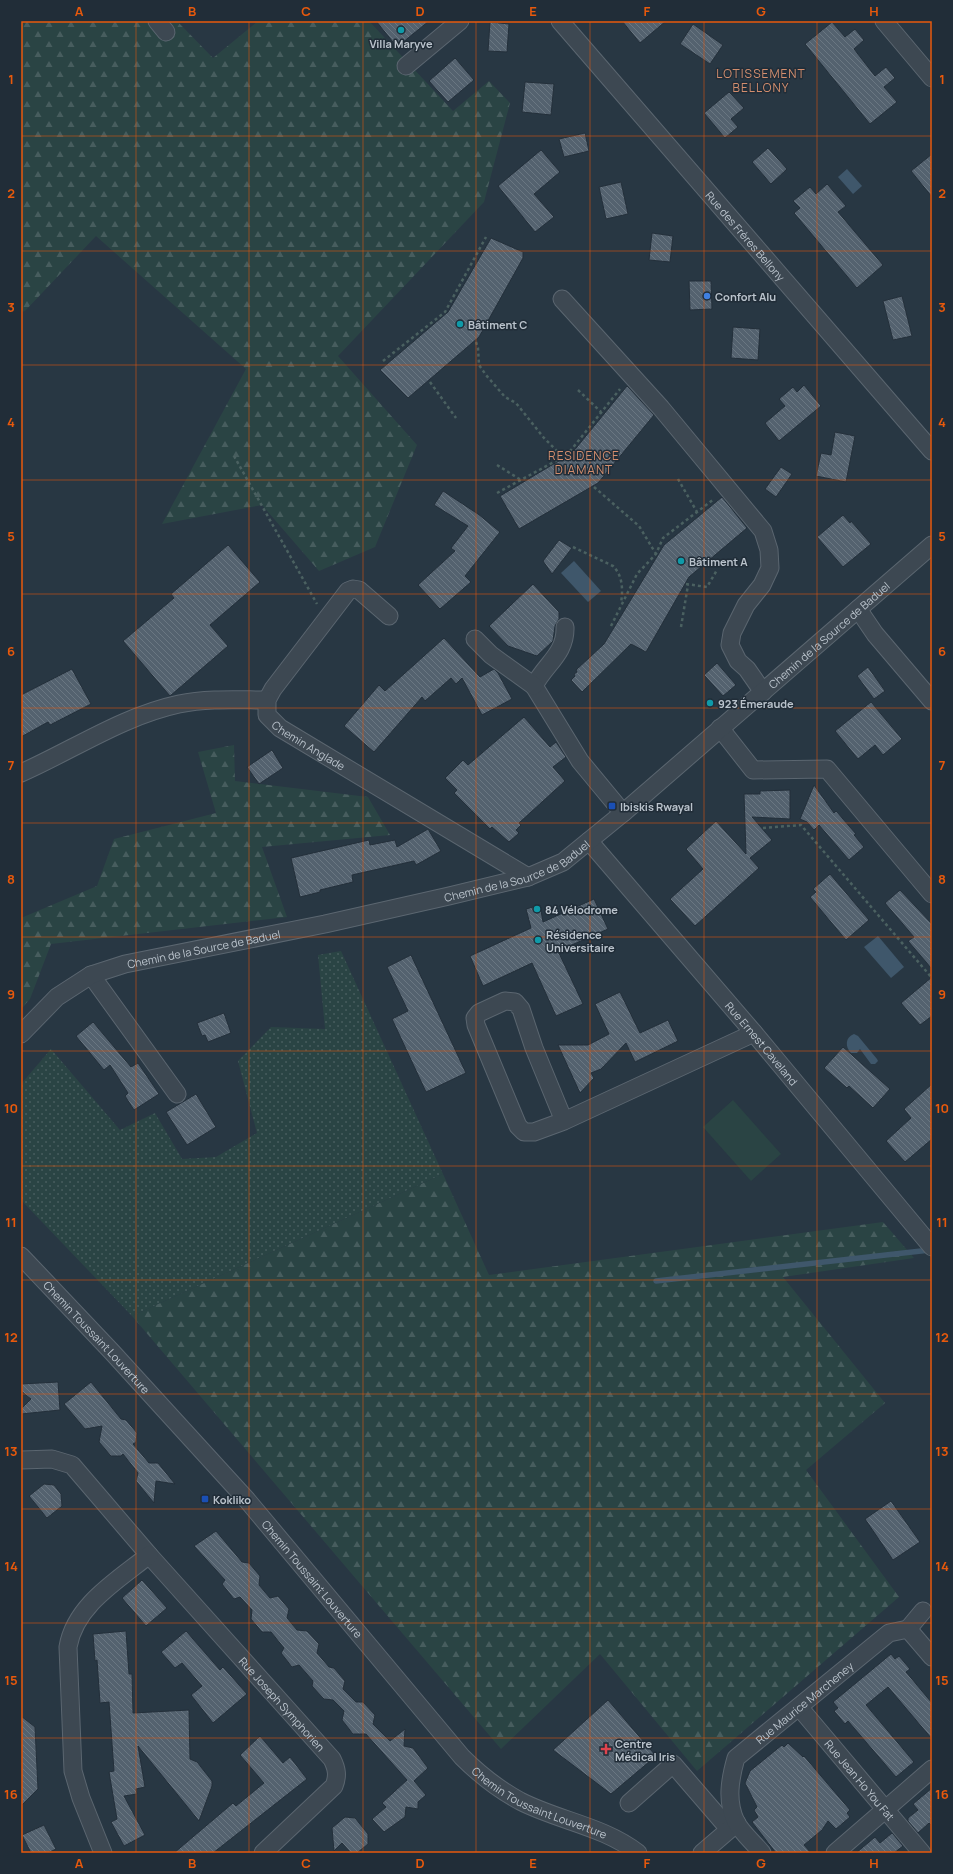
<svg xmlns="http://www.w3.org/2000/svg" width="953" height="1874" viewBox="0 0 953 1874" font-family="Manrope,sans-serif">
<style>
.grass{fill:url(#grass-dots)}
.forest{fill:url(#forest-firs)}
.garden{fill:#2a4444}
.water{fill:#3f576b}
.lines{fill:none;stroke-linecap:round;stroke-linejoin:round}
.stream{stroke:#3f576b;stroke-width:5.5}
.building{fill:url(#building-back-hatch);stroke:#232f3a}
.minor-casing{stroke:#5b6670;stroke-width:19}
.path{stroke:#4b6161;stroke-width:2.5;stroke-dasharray:3 3;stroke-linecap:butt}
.minor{stroke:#3d4852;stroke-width:17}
.grid{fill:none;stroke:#e8590c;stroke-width:1;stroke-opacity:0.55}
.culture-dot{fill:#0f9aa8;stroke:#212d38;stroke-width:1.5}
.shop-dot{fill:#3f7fe0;stroke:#212d38;stroke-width:1.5}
.transit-dot{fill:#1a4fb4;stroke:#212d38;stroke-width:1.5}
.health-dot{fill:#e0444e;stroke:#212d38;stroke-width:1.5}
.labels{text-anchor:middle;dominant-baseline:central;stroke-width:3;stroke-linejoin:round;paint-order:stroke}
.poi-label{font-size:11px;font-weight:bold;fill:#bac3cc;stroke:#212d38;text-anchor:start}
.street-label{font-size:11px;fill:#bac3cc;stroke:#212d38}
.neighbourhood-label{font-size:12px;letter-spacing:1px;fill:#d38e6e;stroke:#212d38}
.neatline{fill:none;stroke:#e8590c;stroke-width:1.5}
.grid-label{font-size:13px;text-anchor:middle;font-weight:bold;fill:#e8590c}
</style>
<defs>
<pattern id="grass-dots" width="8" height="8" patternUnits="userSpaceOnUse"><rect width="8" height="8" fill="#2a4444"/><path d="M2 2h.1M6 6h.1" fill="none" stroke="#475d5e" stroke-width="1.8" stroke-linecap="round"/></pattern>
<pattern id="forest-firs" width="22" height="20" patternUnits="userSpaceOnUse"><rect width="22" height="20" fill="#2a4444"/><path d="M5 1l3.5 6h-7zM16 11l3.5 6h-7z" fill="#475d5e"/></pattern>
<pattern id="building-back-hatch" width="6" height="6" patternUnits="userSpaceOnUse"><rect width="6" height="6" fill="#54626f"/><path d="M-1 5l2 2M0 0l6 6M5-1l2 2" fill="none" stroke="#6a7782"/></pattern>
</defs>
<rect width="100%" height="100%" fill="#283743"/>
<polygon class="grass" points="341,951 443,1174 132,1316 21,1200 21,1084 51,1049 120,1130 155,1113 182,1159 216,1157 257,1133 238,1061 271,1027 325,1029 318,955"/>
<g class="forest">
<polygon points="21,21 177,21 213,58 258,21 369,21 453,111 489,81 510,103 484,202 338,356 417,445 375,547 319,571 262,505 162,524 246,369 96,236 25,311 21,312"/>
<polygon points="234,745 235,781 368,797 390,835 262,847 287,917 51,944 30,999 21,1009 21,918 97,886 114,839 216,813 198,752"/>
<polygon points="443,1174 489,1275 883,1222 914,1258 783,1277 885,1403 806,1470 899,1597 697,1771 600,1654 501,1749 132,1316"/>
</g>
<polygon class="garden" points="733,1100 781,1154 751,1181 703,1127"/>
<g class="water">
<polygon points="847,169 862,186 853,194 838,177"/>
<polygon points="574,561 601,591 588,602 561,573"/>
<polygon points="878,936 904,967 891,978 864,947"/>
<path d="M 854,1034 L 858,1036 L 877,1059 L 878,1061 L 875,1064 L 871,1064 L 860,1049 L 857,1053 L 851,1053 C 845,1047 845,1037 854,1034 Z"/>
</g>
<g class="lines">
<polyline class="stream" points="656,1281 930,1250"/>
</g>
<g class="building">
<polygon points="376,21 429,21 397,47"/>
<polygon points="622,21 666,21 640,43"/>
<polygon points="490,22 509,24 507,52 488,51"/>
<polygon points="832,22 845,37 855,29 864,40 854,49 875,76 886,67 895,78 884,87 897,102 870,124 805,44"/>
<polygon points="693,24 723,45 710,64 680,44"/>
<polygon points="455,58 474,80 448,102 429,81"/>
<polygon points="525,82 554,84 551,115 522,112"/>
<polygon points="729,92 744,108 731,119 738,127 725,138 704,113"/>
<polygon points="585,133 589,151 564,157 559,139"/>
<polygon points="768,148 787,169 771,184 752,162"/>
<polygon points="541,150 560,172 534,194 554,217 535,232 498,186"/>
<polygon points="932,154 932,197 911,171"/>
<polygon points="621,182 628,214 606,219 599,187"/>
<polygon points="827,184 846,206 838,212 883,265 857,288 794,213 800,208 793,201 810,187 816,194"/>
<polygon points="652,233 673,236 670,262 649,260"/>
<polygon points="491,238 523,252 523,258 479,337 408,398 380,370 448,312"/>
<polygon points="689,281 711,281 712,309 690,310"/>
<polygon points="902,296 912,336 893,340 883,301"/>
<polygon points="733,327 760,329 758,360 731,358"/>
<polygon points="804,385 821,406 779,441 765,423 785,406 779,399 793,387 797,392"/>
<polygon points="627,386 654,415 598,483 519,529 500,496 572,453"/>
<polygon points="835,432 855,436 846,482 816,476 821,453 831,455"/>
<polygon points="781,467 792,474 776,497 765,489"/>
<polygon points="443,491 478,514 500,532 465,576 471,582 440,609 418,585 455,551 451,548 468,526 434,505"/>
<polygon points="722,497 747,528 689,577 646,652 631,644 582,692 571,680 575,676 574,674 577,672 576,670 604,644 664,545"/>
<polygon points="843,515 850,523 851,521 871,544 843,567 817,537"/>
<polygon points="559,540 572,548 552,574 543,561"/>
<polygon points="228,545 260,582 210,625 228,646 170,696 123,641 174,598 171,594"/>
<polygon points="533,584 559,612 559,619 555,626 553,641 537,656 508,646 489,626"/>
<polygon points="444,638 480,677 494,669 498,673 512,699 482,715 462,678 456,684 451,678 425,701 422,697 374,752 344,726 379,685 385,691"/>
<polygon points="717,663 736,685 723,696 704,675"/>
<polygon points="868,667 885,691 874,699 857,676"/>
<polygon points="72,669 91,704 50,725 48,722 21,737 21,695"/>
<polygon points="871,702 902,739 883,755 875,745 858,759 835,731"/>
<polygon points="524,717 550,747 556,742 566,757 553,767 565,781 519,823 521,825 516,830 519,833 509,842 492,827 490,829 454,793 457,790 445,778 463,760 468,765"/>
<polygon points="272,750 283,768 259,784 247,767"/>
<polygon points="814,785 834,813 836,811 856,834 854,835 864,847 849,860 819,825 814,830 807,822 800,819"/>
<polygon points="790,790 790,819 752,817 772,840 750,858 759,868 695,926 670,899 703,869 686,849 716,821 746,854 744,794 760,794 760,791"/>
<polygon points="428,829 441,851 416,865 414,861 352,875 353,882 320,890 320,892 300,897 291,858 369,840 370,845 395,840 397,847"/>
<polygon points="830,874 869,920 846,940 810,897 816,892 813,889"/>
<polygon points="900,890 932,924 932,969 908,941 914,937 885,903"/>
<polygon points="594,899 608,929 558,951 583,1004 556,1016 532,963 483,986 470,956 531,928 526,909 540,905 543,922"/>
<polygon points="411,955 466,1073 426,1092 392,1019 408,1011 387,967"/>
<polygon points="932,977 932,1016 920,1025 901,1003"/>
<polygon points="620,992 640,1033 668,1020 678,1041 635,1062 626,1043 601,1069 591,1073 594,1078 580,1093 558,1045 588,1045 609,1034 595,1004"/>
<polygon points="224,1013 231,1033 208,1042 205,1035 202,1036 197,1023"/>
<polygon points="93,1022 131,1067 138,1063 159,1094 134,1110 125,1096 128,1093 110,1065 104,1070 76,1036"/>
<polygon points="843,1047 890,1089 873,1108 849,1086 847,1088 824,1068"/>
<polygon points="932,1084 932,1139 905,1162 886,1141 911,1118 904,1109"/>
<polygon points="196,1094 216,1127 187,1145 166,1112"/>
<polygon points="58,1382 60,1410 21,1414 21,1409 31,1399 21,1391 21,1384"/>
<polygon points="91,1382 121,1419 126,1420 137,1433 136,1442 133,1444 149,1463 158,1463 175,1484 156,1481 154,1503 136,1481 138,1473 123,1454 121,1456 111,1456 99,1442 102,1426 85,1429 64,1404"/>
<polygon points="44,1484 54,1485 61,1494 62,1506 47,1518 29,1496"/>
<polygon points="891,1501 920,1542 893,1560 865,1519"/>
<polygon points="216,1531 242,1562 249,1563 260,1576 259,1585 270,1598 278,1596 289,1609 287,1618 297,1630 307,1631 319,1644 317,1653 329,1667 334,1668 345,1681 343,1689 356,1702 363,1702 375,1715 373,1724 390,1741 405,1729 404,1746 413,1748 428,1768 414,1781 426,1795 418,1802 418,1809 406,1807 405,1817 384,1832 372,1819 386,1807 382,1803 407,1780 366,1734 353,1734 342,1720 344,1711 333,1700 324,1699 312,1686 313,1681 299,1665 292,1667 281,1653 284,1648 271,1632 262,1632 251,1619 252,1610 240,1597 234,1599 222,1584 225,1580 194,1546"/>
<polygon points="142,1580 167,1608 146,1626 122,1598"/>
<polygon points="126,1631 129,1674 132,1674 133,1713 189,1710 190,1759 197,1762 212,1781 212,1786 199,1821 138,1746 145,1787 136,1789 137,1794 124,1796 145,1835 124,1846 111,1822 117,1819 109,1772 114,1771 109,1702 100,1703 97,1660 95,1661 93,1634"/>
<polygon points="186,1631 220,1670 223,1667 247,1694 213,1723 191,1695 202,1686 182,1663 175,1668 161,1652"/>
<polygon points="891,1654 895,1659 899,1656 910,1669 906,1672 932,1703 932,1739 888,1687 866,1705 914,1762 896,1777 848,1721 845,1724 834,1711 838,1708 833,1702"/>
<polygon points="608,1700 656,1756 611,1794 553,1750"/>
<polygon points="21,1716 35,1727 38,1789 21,1806"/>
<polygon points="260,1736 283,1763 290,1757 307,1779 213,1853 174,1853 233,1803 236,1806 264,1783 240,1755"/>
<polygon points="788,1743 803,1757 804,1756 850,1810 847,1813 850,1817 836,1829 828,1821 822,1830 804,1845 811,1853 776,1853 752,1822 758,1817 754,1810 757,1807 745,1783 750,1771 782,1745 784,1747"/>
<polygon points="932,1788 932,1826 929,1823 918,1833 908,1821 908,1818 918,1810 913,1804"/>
<polygon points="345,1817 355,1818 368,1834 368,1844 357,1853 351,1853 342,1843 334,1851 332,1828"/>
<polygon points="44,1825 56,1849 48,1853 31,1853 22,1835"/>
<polygon points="892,1833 903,1846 894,1853 856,1853 875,1837 880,1843"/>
</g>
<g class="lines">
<defs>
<g id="minor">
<polyline points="157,21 166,32"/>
<path id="s1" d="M 560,21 L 932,451"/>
<polyline points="884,21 932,78"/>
<polyline points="406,66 460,21"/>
<polyline points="562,299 661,408 763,531 769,550 770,568 762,585 746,605 732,633 730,645 738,661 747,669 763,692"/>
<polyline points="858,609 875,634 932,701"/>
<path id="s2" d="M 389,616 L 359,590 L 353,589 L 348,591 L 273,689 L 267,700 L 267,715 L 280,728 L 528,877"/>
<path d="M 565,627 C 566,654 545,664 534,686 L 580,761 L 623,813"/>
<polyline points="475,639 491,655 534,686"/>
<polyline points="720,728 753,770 827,769 932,894"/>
<path d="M 21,773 C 73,750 123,716 179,704 C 208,698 239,700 267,700"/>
<path id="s3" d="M 589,841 L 754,1033 L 932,1247"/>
<polyline points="91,975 177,1094"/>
<path id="s4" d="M 21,1034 L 57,997 L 91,975 L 125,964 L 325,924 L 449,896 L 528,877 L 563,862 L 623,813 L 932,545"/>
<polyline points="564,1121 534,1048 521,1009 515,1002 505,1001 479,1013 475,1018 476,1025 518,1126 524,1132 534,1132 564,1121 754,1033"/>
<path id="s5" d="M 21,1256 L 112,1352 L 247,1500 L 462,1757 C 479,1774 498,1789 520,1801 C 559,1821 603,1826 638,1853"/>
<path id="s6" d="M 21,1460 L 52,1459 L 72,1465 L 149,1555 L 332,1759 C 337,1769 338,1776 334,1786 L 263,1853"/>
<polyline points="908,1629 923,1611"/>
<path id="s7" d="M 799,1707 L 922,1853"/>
<polyline points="629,1803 673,1764 729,1829"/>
<path d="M 103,1853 L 81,1798 L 73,1771 L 68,1647 C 75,1605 118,1580 149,1555"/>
<polyline points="702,1853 737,1823"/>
<path id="s8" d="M 762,1853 C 754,1843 742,1833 736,1822 C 726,1801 730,1779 736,1758 L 889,1633 L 908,1629 L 932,1657"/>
<polyline points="835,1853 932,1769"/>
</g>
</defs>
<use href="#minor" class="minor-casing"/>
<g class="path">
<polyline points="476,342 478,348 479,365 486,375 505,397 516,403 544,438 563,457"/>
<polyline points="383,361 445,312 486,237"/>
<polyline points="430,382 456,418"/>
<polyline points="578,390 601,412"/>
<polyline points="234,456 317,604"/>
<polyline points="497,465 521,480"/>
<polyline points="678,479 697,512"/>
<polyline points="594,487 639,526 656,554"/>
<polyline points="497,493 563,457 571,450 620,389"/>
<path d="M 573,547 L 613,566 C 623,576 623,590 621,603"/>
<polyline points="686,584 707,587 717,570"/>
<polyline points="611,626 637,574 656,554 663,538 714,499"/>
<polyline points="681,627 688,585"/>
<polyline points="763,828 801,825 932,978"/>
</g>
<use href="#minor" class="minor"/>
</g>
<path class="grid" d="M 136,21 L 136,1853M 249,21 L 249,1853M 363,21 L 363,1853M 476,21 L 476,1853M 590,21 L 590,1853M 704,21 L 704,1853M 817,21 L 817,1853M 21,136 L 932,136M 21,251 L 932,251M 21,365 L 932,365M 21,480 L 932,480M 21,594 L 932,594M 21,708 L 932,708M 21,823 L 932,823M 21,937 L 932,937M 21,1051 L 932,1051M 21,1166 L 932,1166M 21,1280 L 932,1280M 21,1394 L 932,1394M 21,1509 L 932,1509M 21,1623 L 932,1623M 21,1738 L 932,1738"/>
<g class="culture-dot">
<circle cx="401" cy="30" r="4"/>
<circle cx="460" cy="324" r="4"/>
<circle cx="681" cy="561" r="4"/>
<circle cx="710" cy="703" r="4"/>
<circle cx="537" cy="909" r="4"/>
<circle cx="538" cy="940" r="4"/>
</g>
<circle class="shop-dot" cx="707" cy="296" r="4"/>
<g class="transit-dot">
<rect x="608" y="802" width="8" height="8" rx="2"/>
<rect x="201" y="1495" width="8" height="8" rx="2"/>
</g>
<path class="health-dot" d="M604 1743h4v4h4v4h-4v4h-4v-4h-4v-4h4z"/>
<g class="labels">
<g class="poi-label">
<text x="401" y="43" text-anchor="middle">Villa Maryve</text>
<text x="715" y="296">Confort Alu</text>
<text x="468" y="324">Bâtiment C</text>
<text x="689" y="561">Bâtiment A</text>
<text x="718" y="703">923 Émeraude</text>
<text x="620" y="806">Ibiskis Rwayal</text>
<text x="545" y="909">84 Vélodrome</text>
<text x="546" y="934">Résidence<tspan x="546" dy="13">Universitaire</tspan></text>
<text x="213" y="1499">Kokliko</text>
<text x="615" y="1743">Centre<tspan x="615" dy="13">Médical Iris</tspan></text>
</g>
<g class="street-label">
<text stroke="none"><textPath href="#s1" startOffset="284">Rue des Frères Bellony</textPath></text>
<text stroke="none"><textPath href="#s4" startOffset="928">Chemin de la Source de Baduel</textPath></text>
<text stroke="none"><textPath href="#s2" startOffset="254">Chemin Anglade</textPath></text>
<text stroke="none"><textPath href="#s4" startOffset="532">Chemin de la Source de Baduel</textPath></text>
<text stroke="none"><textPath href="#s4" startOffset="208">Chemin de la Source de Baduel</textPath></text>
<text stroke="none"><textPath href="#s3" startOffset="266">Rue Ernest Caveland</textPath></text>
<text stroke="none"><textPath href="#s5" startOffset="111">Chemin Toussaint Louverture</textPath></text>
<text stroke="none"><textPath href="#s5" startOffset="435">Chemin Toussaint Louverture</textPath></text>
<text stroke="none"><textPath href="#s8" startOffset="194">Rue Maurice Marcheney</textPath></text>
<text stroke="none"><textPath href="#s6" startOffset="370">Rue Joseph Symphorien</textPath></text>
<text stroke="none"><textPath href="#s7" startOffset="95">Rue Jean Ho You Fat</textPath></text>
<text stroke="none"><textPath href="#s5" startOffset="759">Chemin Toussaint Louverture</textPath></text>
</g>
<g class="neighbourhood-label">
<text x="761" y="73">LOTISSEMENT<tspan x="761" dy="14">BELLONY</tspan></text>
<text x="584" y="455">RESIDENCE<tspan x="584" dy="14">DIAMANT</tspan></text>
</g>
</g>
<rect width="953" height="1874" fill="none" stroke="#212d38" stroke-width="44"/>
<rect x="22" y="22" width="909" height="1830" class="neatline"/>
<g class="grid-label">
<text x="79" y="16">A</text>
<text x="192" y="16">B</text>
<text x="306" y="16">C</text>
<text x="420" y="16">D</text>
<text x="533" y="16">E</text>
<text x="647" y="16">F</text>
<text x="761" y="16">G</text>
<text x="874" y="16">H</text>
<text x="11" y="84">1</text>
<text x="942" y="84">1</text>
<text x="11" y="198">2</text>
<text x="942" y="198">2</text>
<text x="11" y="312">3</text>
<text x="942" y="312">3</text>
<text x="11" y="427">4</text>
<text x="942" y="427">4</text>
<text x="11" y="541">5</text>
<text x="942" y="541">5</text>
<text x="11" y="656">6</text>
<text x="942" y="656">6</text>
<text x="11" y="770">7</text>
<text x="942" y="770">7</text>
<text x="11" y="884">8</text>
<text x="942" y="884">8</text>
<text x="11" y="999">9</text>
<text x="942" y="999">9</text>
<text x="11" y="1113">10</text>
<text x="942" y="1113">10</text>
<text x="11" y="1227">11</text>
<text x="942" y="1227">11</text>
<text x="11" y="1342">12</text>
<text x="942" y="1342">12</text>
<text x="11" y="1456">13</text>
<text x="942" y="1456">13</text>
<text x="11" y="1571">14</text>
<text x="942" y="1571">14</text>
<text x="11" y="1685">15</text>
<text x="942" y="1685">15</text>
<text x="11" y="1799">16</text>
<text x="942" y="1799">16</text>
<text x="79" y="1868">A</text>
<text x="192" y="1868">B</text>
<text x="306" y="1868">C</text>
<text x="420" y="1868">D</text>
<text x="533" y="1868">E</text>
<text x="647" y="1868">F</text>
<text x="761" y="1868">G</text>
<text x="874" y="1868">H</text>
</g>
</svg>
